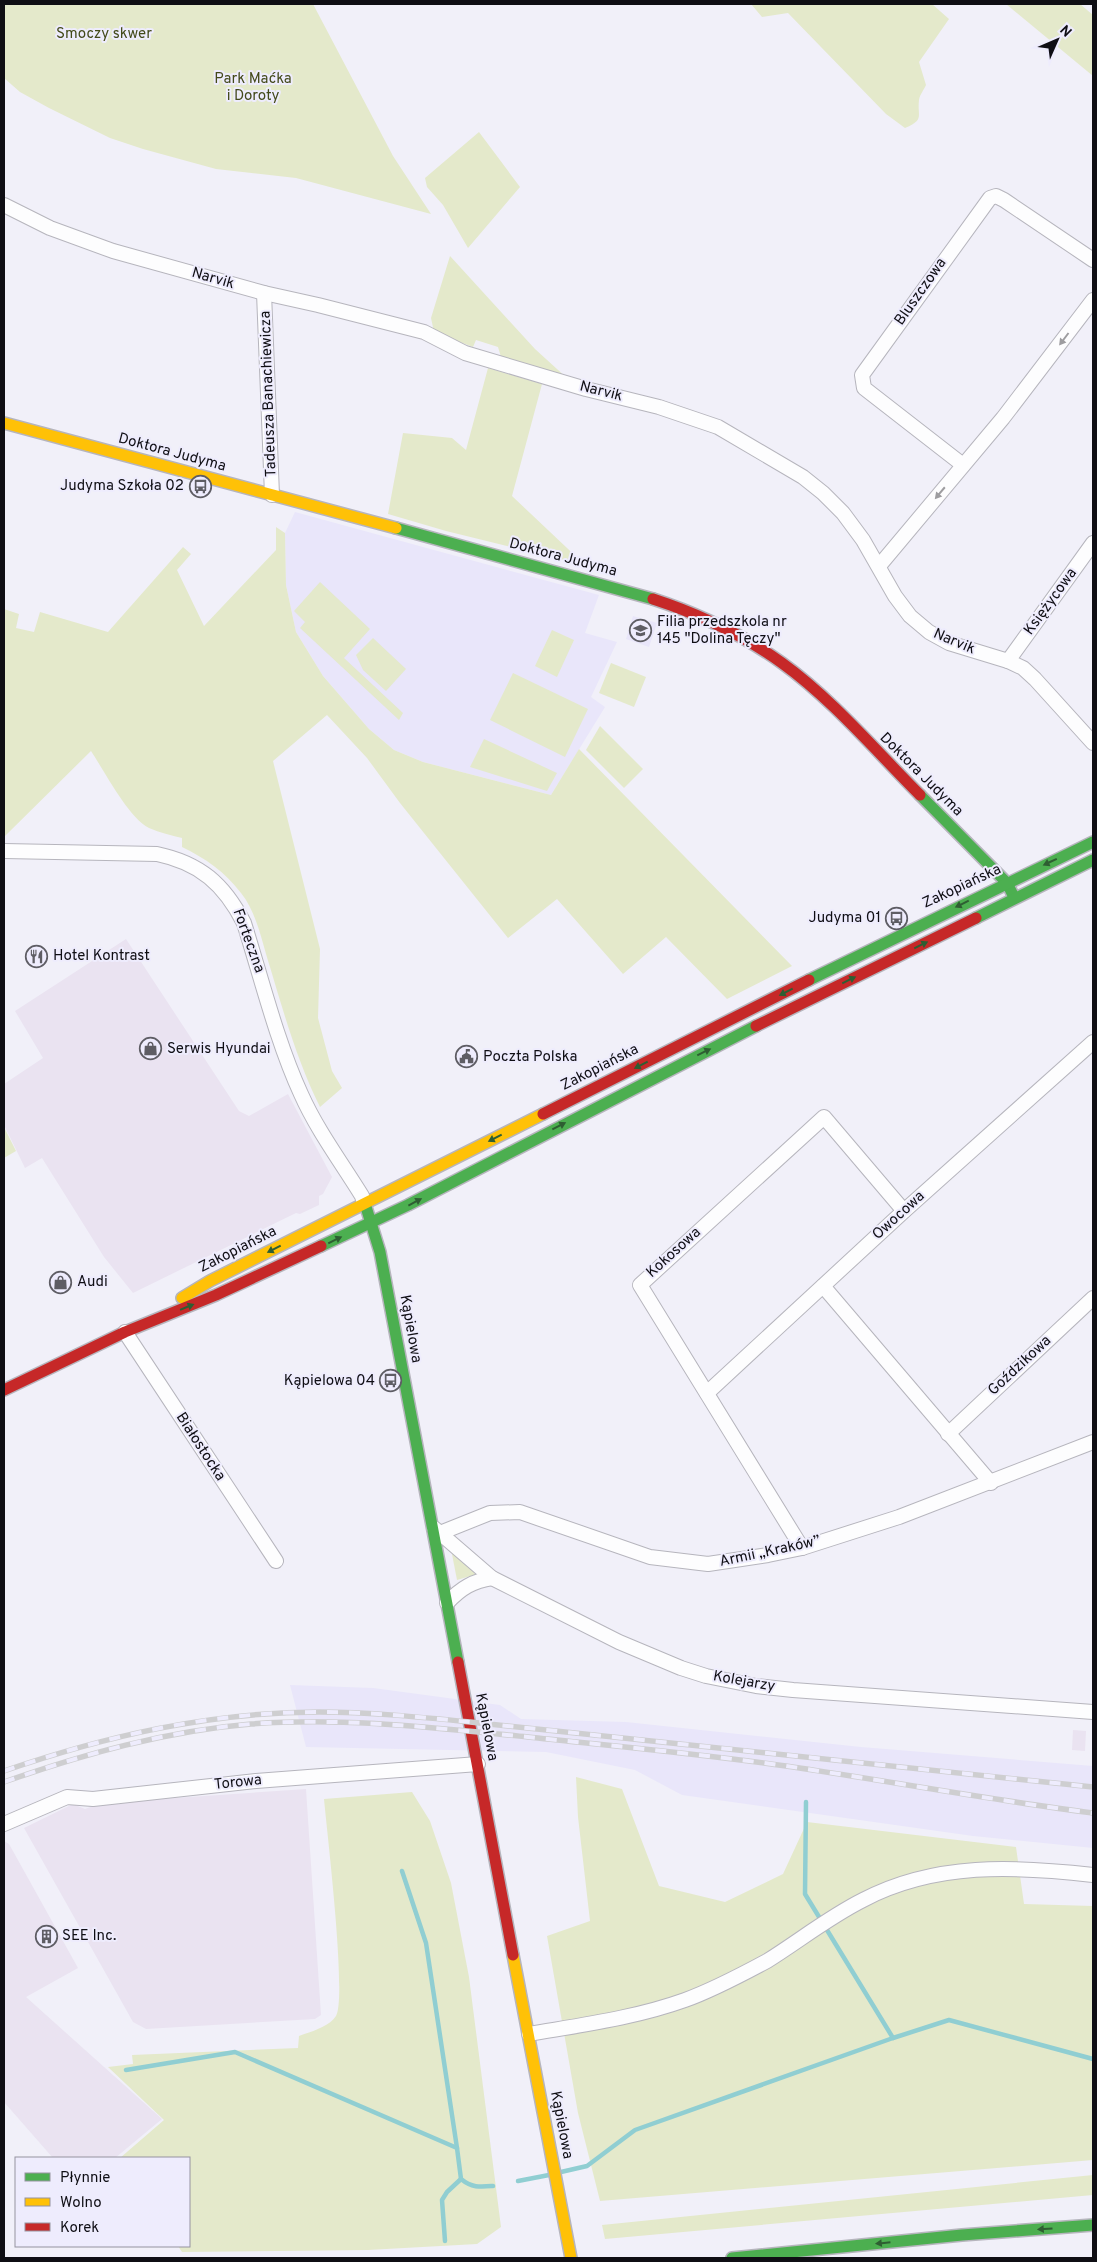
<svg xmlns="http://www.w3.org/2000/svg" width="1097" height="2262" viewBox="0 0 1097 2262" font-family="Overpass,sans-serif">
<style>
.commercial{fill:#eae3f1}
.built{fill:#e9e6fa}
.green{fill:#e4e9cb}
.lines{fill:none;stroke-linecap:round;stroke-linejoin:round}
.stream{stroke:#90ced2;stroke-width:4.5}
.street-casing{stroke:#b6b5bd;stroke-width:16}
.fast-casing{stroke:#b6b5bd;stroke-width:14}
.slow-casing{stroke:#b6b5bd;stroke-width:14}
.jam-casing{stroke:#b6b5bd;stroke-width:14}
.street{stroke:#fdfdfe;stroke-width:14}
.fast{stroke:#4caf50;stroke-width:11}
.slow{stroke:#ffc107;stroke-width:11}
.jam{stroke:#c62828;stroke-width:11}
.rail-casing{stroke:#ceced0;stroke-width:5.5}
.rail{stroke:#eeecfd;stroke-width:4;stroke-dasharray:11;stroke-linecap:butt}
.oneway{fill:#9e9da0}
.oneway2{fill:#2e5e32}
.labels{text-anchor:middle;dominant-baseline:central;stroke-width:4;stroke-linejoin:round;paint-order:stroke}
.park-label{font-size:15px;fill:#434a1a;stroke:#eeecfd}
.street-label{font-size:15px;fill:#0f0e14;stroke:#eeecfd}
.poi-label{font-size:15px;fill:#0f0e14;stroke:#eeecfd;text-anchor:start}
</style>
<rect width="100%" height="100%" fill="#f1f0f9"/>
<g class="commercial">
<polygon points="126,939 239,1111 249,1116 288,1094 332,1177 323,1194 319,1196 319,1205 300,1214 296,1213 133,1293 104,1257 42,1158 25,1168 4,1125 4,1084 43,1058 15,1011"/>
<polygon points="1073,1730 1086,1731 1085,1751 1072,1750"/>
<polygon points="306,1789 321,2015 315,2019 146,2029 133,2022 24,1828 73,1804 85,1809 101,1803"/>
<polygon points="4,1841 9,1844 78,1968 26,1997 162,2119 115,2158 53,2158 4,2102"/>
</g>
<g class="built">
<polygon points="295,512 599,595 585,633 617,642 591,697 605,707 551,795 423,762 394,750 369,729 323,676 296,632 286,585 285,533"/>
<polygon points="633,616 657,623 649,647 626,639"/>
<polygon points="290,1685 373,1688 500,1705 521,1719 626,1722 861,1747 1093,1766 1093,1848 973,1836 682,1795 635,1770 546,1752 306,1747"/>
</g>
<g class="green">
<polygon points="4,4 313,4 393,156 431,214 296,178 216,169 143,149 110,138 49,108 20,92 4,78"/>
<path d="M 751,4 L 932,4 L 949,19 L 919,62 L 926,85 C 924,90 920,94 919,100 C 917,117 925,119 905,128 L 886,114 L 788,13 L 762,17 Z"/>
<polygon points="1006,4 1080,4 1093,15 1093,76"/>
<polygon points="479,132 520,187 468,248 443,205 427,187 425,178"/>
<polygon points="450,256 535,349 568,379 501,357 498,347 476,340 473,347 434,332 431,318"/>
<polygon points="488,368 542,384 512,496 585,565 446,531 388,514 403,433 452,438 466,450"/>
<path d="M 276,527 L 285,533 L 286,585 L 296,632 L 323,676 L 369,729 L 394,750 L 423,762 L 551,795 L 579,749 L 792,966 L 727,999 L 666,937 L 623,974 L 557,899 L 508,938 L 400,803 L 367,758 L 327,715 L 273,761 L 320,949 L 318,1018 L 332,1071 L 342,1088 L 320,1107 C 298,1063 284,1014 270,967 C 262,942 257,913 241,893 C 225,872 205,858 182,847 L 182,838 C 171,835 160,833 149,828 C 128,817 105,772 91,751 L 4,837 L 4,609 L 19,614 L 16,628 L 34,632 L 40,612 L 108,632 L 183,547 L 191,554 L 177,570 L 204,626 L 276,550 Z"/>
<polygon points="320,582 370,629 344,658 403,713 399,720 300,628 305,622 294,611"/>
<polygon points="552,630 574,640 557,677 535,666"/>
<polygon points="373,638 406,669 386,691 363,670 356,655"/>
<polygon points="611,663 646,677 634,707 599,693"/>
<polygon points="513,673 588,709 565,757 490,720"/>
<polygon points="600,726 643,769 624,788 586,750"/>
<polygon points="484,739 557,773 547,791 470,767"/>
<polygon points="4,1127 16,1151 4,1158"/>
<polygon points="451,1549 477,1573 477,1574 457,1580"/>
<polygon points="576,1777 622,1789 659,1886 725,1902 783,1874 807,1822 1016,1847 1024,1904 1093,1906 1093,2160 600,2201 578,2113 547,1936 590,1921 578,1817"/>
<path d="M 412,1792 L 430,1821 L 451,1883 L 469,1977 L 501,2227 L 477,2244 L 368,2250 L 182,2252 L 178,2246 L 189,2246 L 189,2158 L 120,2158 L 164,2120 L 108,2067 L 133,2064 L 132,2055 L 298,2048 L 299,2036 C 310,2032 329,2027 336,2016 C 347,1997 327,1832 324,1799 Z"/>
<polygon points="1093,2175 1093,2195 605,2239 602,2225"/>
</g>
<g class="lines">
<g class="stream">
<polyline points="806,1802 805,1894 893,2038"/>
<polyline points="402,1871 426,1943 457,2148"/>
<path d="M 126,2070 L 235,2052 L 457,2148 L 461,2179 C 472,2188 480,2187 493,2186"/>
<polyline points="561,2172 587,2166 635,2130 893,2038 949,2020 1093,2059"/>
<polyline points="518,2181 549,2175"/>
<polyline points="445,2241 442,2200 447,2192 461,2179"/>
</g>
<defs>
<g id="street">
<polyline points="4,205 50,228 113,251 264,293 318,305 424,332 465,353 586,389 659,407 718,427 803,477 823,493 843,513 863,540 895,596 910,616 929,632 949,643 1008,661 1023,668 1035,679 1093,743"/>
<polyline points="264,293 272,495"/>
<polyline points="963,465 864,388 862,375 990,198 996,196 1004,200 1093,260"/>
<polyline points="879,566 1003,418 1093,300"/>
<polyline points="1008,661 1093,543"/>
<path d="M 4,851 L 157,854 C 200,863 224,884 244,923 C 261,977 277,1042 301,1094 C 317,1130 341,1162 362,1196 L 364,1203"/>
<polyline points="823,1286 991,1483"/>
<polyline points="125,1332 276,1561"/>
<polyline points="707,1393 904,1211 1093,1042"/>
<polyline points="948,1434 1093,1298"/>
<polyline points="434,1528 492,1578 619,1642 681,1668 706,1676 756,1686 793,1690 1093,1712"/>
<polyline points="440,1533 490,1513 520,1512 650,1557 708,1564 768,1555 802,1548 899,1517 1093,1442"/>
<polyline points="802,1548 640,1285 824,1117 904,1211"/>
<path d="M 447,1603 C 461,1588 473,1581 492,1578"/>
<polyline points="4,1824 67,1797 93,1799 256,1781 478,1764"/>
<path d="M 529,2034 C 581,2025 635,2018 685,2000 C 713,1990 741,1975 767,1961 C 799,1941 829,1917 863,1900 C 935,1862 1015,1866 1093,1875"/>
</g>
<g id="fast">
<polyline points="396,528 653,599"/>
<polyline points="920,795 1007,883 1014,897"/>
<polyline points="976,918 1093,860"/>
<polyline points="809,980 1093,842"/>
<polyline points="366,1207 380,1252 458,1662"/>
<polyline points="321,1246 408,1205 756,1026"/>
<polyline points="732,2258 962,2235 1093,2225"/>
</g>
<g id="slow">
<polyline points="4,423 396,528"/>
<polyline points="182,1298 210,1281 543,1114"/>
<polyline points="513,1955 571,2258"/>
</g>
<g id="jam">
<path d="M 653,599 C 699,614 743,635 782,663 C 832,699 876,751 920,795"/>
<polyline points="756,1026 976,918"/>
<polyline points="543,1114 809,980"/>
<polyline points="4,1390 125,1332 216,1295 321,1246"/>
<polyline points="458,1662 513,1955"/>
</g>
</defs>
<use href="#street" class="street-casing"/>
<use href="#fast" class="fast-casing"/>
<use href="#slow" class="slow-casing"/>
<use href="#jam" class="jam-casing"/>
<use href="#street" class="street"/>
<use href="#fast" class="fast"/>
<use href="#slow" class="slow"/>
<use href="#jam" class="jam"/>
<defs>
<g id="rail">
<path d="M 4,1771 C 106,1736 210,1712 319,1712 C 369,1712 420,1717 470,1722 L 1093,1787"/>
<path d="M 4,1782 C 84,1754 166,1731 251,1724 C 344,1717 435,1728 528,1737 C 614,1746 701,1754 786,1766 C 889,1781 991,1800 1093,1813"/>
</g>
</defs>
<use href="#rail" class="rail-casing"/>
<use href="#rail" class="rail"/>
</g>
<defs><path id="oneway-solid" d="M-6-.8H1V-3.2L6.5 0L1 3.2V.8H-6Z" transform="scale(1.25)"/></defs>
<g class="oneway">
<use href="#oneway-solid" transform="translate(1064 339) rotate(127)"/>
<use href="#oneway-solid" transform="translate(940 493) rotate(130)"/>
</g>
<g class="oneway2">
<use href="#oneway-solid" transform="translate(1050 862) rotate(155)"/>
<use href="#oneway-solid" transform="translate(962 904) rotate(154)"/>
<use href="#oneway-solid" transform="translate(921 945) rotate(-26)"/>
<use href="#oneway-solid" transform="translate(849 980) rotate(-26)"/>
<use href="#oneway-solid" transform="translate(786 992) rotate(153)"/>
<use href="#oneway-solid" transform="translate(704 1052) rotate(-26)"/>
<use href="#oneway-solid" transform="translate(641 1065) rotate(153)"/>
<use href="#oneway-solid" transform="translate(559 1126) rotate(-27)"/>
<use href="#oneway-solid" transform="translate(495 1138) rotate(153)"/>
<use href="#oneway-solid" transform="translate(415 1202) rotate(-28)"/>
<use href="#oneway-solid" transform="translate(335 1240) rotate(-26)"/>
<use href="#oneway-solid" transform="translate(274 1249) rotate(153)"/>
<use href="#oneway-solid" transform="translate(187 1307) rotate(-22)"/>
<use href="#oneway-solid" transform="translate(1045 2229) rotate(176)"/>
<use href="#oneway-solid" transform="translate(883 2243) rotate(174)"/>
</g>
<defs>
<symbol id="bus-ring" viewBox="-11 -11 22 22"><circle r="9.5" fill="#eeecfd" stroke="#5e5d64" stroke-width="1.5"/><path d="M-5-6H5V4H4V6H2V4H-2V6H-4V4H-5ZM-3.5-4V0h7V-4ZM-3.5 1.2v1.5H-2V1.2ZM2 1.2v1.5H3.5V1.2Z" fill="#5e5d64"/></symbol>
<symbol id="school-ring" viewBox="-11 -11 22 22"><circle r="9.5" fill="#eeecfd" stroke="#5e5d64" stroke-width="1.5"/><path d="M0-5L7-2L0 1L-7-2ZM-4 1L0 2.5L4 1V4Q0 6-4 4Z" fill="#5e5d64"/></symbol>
<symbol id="restaurant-ring" viewBox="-11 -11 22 22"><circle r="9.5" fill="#eeecfd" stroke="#5e5d64" stroke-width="1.5"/><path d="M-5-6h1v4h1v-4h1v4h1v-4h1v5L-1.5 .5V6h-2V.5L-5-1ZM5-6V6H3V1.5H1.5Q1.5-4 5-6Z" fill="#5e5d64"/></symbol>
<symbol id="shop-ring" viewBox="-11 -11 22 22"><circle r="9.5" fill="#eeecfd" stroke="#5e5d64" stroke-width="1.5"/><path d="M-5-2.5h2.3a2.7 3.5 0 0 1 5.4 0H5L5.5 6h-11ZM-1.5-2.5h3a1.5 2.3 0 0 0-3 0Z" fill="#5e5d64"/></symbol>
<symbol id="civic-ring" viewBox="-11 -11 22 22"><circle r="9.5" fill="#eeecfd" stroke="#5e5d64" stroke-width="1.5"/><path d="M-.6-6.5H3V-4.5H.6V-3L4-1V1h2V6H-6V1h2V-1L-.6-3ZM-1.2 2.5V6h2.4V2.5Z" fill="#5e5d64"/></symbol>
<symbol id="building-ring" viewBox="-11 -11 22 22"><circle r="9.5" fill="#eeecfd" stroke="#5e5d64" stroke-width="1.5"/><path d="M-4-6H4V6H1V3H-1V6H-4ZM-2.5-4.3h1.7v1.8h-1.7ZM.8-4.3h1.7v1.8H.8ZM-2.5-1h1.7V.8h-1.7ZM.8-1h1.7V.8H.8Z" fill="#5e5d64"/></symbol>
</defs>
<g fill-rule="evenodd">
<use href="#bus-ring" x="188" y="474" width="25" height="25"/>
<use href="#school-ring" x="628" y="618" width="25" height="25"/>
<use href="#bus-ring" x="884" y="906" width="25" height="25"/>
<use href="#restaurant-ring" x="24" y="944" width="25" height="25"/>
<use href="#shop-ring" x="138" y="1036" width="25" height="25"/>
<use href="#civic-ring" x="454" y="1044" width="25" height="25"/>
<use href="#shop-ring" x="48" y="1270" width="25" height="25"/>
<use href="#bus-ring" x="378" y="1368" width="25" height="25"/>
<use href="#building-ring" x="34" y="1924" width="25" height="25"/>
</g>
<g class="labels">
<g class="park-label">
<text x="104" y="34">Smoczy skwer</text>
<text x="253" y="79">Park Maćka<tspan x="253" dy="17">i Doroty</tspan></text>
</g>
<g class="street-label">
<text transform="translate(213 279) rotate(16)">Narvik</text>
<text transform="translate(921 292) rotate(-55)">Bluszczowa</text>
<text transform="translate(601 392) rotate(14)">Narvik</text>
<text transform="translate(269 394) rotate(-92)">Tadeusza Banachiewicza</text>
<text transform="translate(172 453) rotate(15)">Doktora Judyma</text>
<text transform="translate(563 558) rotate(15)">Doktora Judyma</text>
<text transform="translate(1051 602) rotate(-54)">Księżycowa</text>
<text transform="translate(954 642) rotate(23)">Narvik</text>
<text transform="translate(921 775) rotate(45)">Doktora Judyma</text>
<text transform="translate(962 887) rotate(-25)">Zakopiańska</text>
<text transform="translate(248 941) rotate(70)">Forteczna</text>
<text transform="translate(600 1068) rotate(-27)">Zakopiańska</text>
<text transform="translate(899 1216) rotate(-42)">Owocowa</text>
<text transform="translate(238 1250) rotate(-27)">Zakopiańska</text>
<text transform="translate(674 1253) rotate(-42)">Kokosowa</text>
<text transform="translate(410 1329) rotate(80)">Kąpielowa</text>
<text transform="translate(1020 1366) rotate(-43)">Goździkowa</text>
<text transform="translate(200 1447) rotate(57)">Białostocka</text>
<text transform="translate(770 1552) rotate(-12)">Armii „Kraków”</text>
<text transform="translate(744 1682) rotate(10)">Kolejarzy</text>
<text transform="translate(486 1727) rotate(79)">Kąpielowa</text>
<text transform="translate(238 1783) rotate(-6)">Torowa</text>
<text transform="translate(561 2125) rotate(79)">Kąpielowa</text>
</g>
<g class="poi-label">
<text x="184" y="486" text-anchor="end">Judyma Szkoła 02</text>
<text x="657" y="622">Filia przedszkola nr<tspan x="657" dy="17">145 "Dolina Tęczy"</tspan></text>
<text x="881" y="918" text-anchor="end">Judyma 01</text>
<text x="53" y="956">Hotel Kontrast</text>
<text x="167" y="1049">Serwis Hyundai</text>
<text x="483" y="1057">Poczta Polska</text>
<text x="77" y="1282">Audi</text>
<text x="375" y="1381" text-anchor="end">Kąpielowa 04</text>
<text x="62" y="1936">SEE Inc.</text>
</g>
</g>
<rect width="1097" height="2262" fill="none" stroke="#0f0e14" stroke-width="10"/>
<rect x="15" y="2157" width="175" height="90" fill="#eeecfd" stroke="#9593a0"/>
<rect x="25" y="2173" width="25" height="8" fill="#4caf50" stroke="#9593a0"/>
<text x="60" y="2182" font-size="15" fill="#0f0e14">Płynnie</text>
<rect x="25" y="2198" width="25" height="8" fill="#ffc107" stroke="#9593a0"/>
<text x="60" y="2207" font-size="15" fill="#0f0e14">Wolno</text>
<rect x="25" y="2223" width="25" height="8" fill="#c62828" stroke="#9593a0"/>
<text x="60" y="2232" font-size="15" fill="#0f0e14">Korek</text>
<g transform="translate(1057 40) rotate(45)" stroke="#eeecfd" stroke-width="4" paint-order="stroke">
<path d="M0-4L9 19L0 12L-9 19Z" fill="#0f0e14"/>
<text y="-8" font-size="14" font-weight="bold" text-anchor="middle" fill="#0f0e14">N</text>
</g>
</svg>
